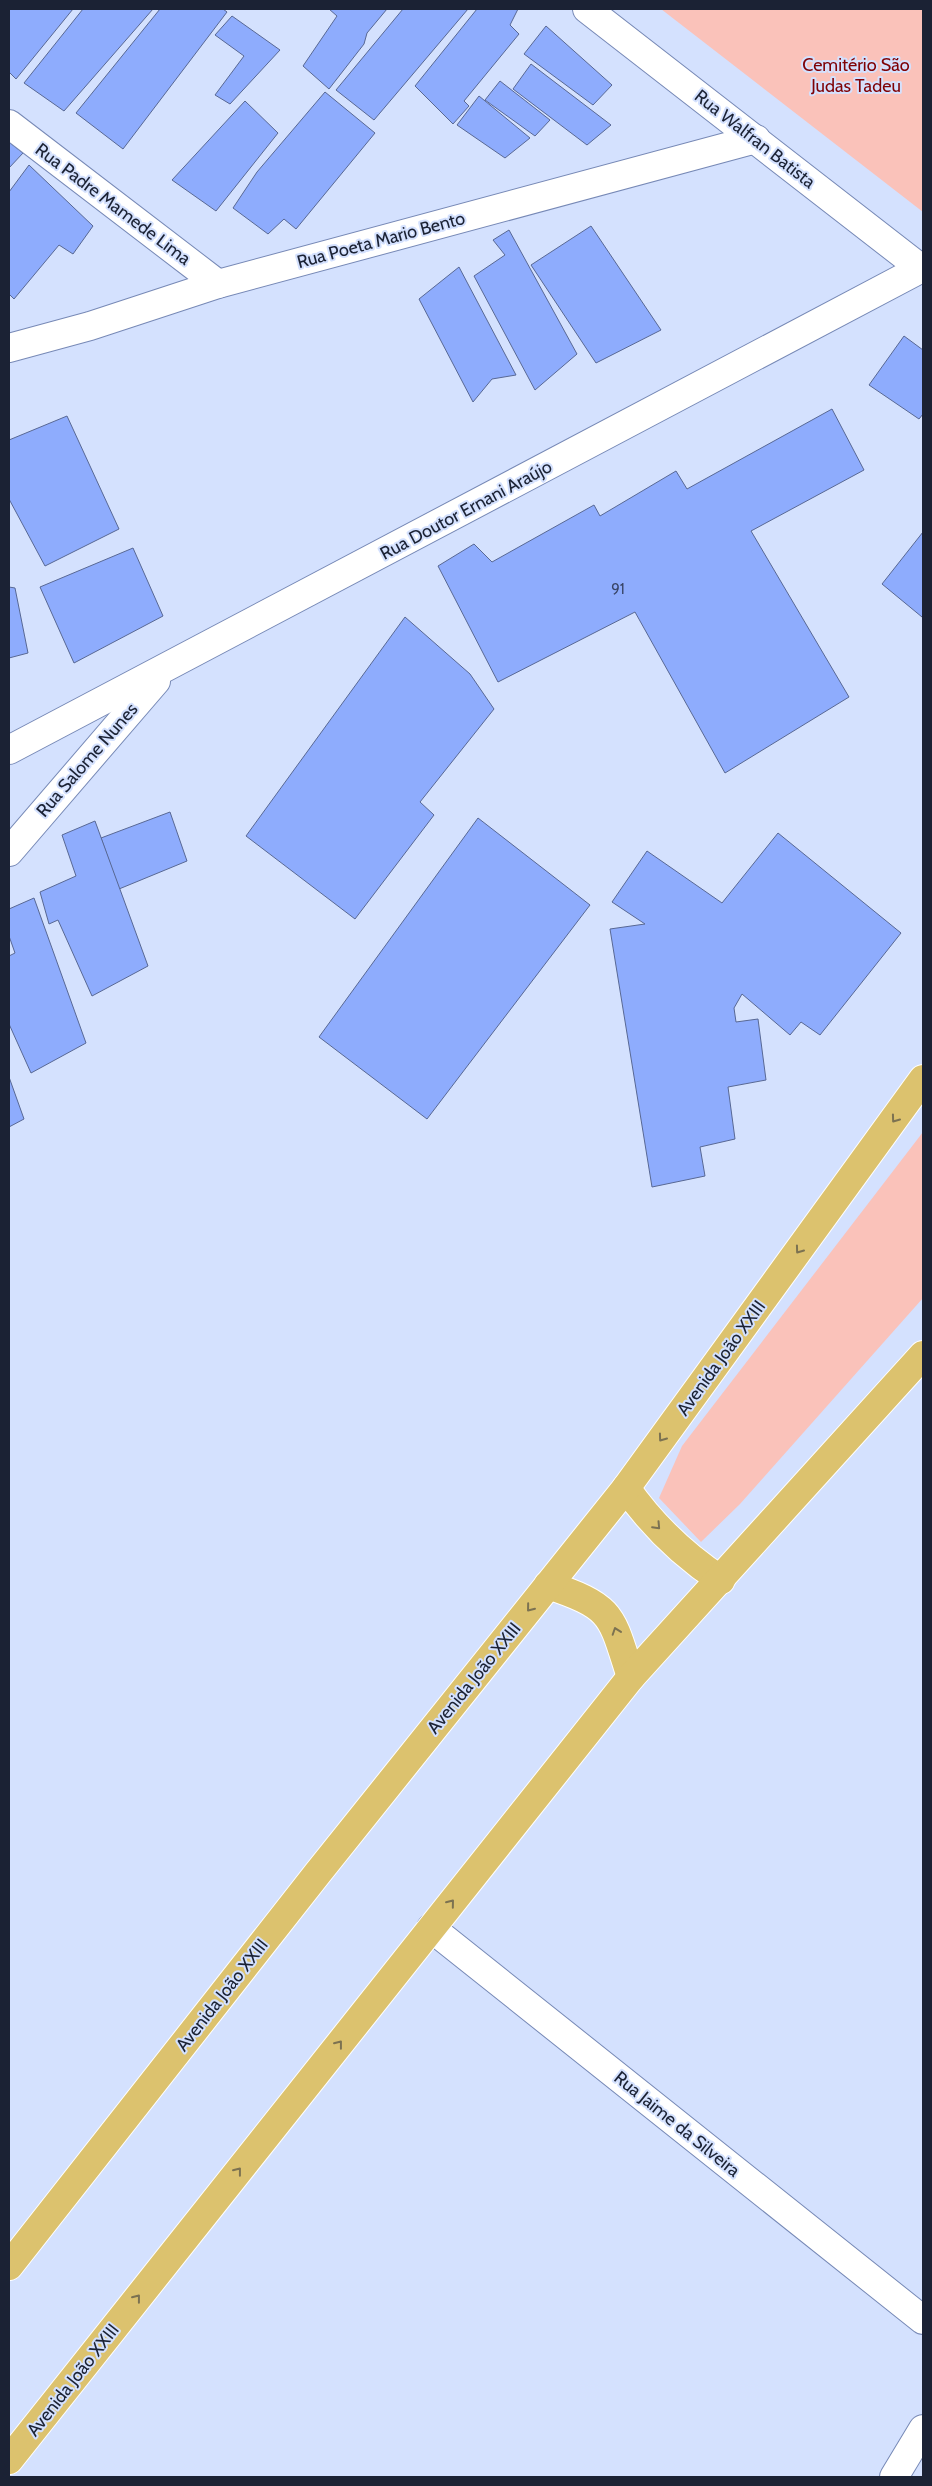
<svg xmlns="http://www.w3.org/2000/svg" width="932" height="2486" viewBox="0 0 932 2486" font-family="Cabin,sans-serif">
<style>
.green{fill:#fac2ba}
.building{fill:#8eacfd;stroke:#586894}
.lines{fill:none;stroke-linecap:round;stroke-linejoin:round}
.minor-casing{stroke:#7789b6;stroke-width:30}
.tertiary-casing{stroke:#7789b6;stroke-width:30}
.primary-casing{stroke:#fff;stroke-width:30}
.minor{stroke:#fff;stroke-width:28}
.tertiary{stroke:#fff;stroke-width:28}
.primary{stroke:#dcc26e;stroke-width:28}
.oneway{stroke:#7c7251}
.labels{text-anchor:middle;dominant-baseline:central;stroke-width:4;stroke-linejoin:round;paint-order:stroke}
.number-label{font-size:15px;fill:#384466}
.park-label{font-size:18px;fill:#7f0206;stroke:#d4e1fe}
.street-label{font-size:18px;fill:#1b2234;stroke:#d4e1fe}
</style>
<rect width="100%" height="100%" fill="#d4e1fe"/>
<g class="green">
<polygon points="661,9 923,9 923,212"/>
<polygon points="923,1132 923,1298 740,1504 701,1542 659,1498 682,1446"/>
</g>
<g class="building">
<polygon points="9,9 73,9 16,79 9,72"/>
<polygon points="83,9 153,9 64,111 24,83"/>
<polygon points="160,9 223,9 227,12 123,149 76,113"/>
<polygon points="329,9 387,9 367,33 364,44 329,89 303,66 337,16"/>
<polygon points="403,9 468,9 374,120 336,90"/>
<polygon points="477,9 518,9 510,25 519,34 464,101 469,106 453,124 415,86"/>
<polygon points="232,16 280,50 230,104 215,95 244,56 215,35"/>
<polygon points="546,26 612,85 593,105 524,54"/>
<polygon points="531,64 611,125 587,145 513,89"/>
<polygon points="500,81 550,120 535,136 485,100"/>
<polygon points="325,92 375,133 296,229 284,219 268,234 233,208 257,172"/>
<polygon points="479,96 530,138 505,158 457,125"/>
<polygon points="245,101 278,133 216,211 172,180"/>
<polygon points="9,142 23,153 9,168"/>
<polygon points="29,165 93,226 73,254 59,245 14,299 9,294 9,192"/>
<polygon points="591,226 661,330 596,363 531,265"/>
<polygon points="509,230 577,354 535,390 474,276 505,255 493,240"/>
<polygon points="459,267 516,375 492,379 473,402 419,299"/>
<polygon points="904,336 923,350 923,414 919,419 869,385"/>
<polygon points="832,409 864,470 751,531 849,697 725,773 635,612 498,682 438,566 474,544 492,562 594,505 600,516 676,471 687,489"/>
<polygon points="67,416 119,529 45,566 9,499 9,440"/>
<polygon points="923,532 923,615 922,617 882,584"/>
<polygon points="133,548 163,616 74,663 40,587"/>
<polygon points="9,587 15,588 28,653 9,658"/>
<polygon points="405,617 470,674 494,709 420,802 434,815 355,919 246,836"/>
<polygon points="170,812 187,861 119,889 101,838"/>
<polygon points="478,818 590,905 427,1119 319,1037"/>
<polygon points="95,821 148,966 92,996 58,920 49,924 40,892 76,876 62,835"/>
<polygon points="778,833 901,933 820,1035 801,1022 790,1035 742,994 734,1008 736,1022 758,1019 766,1080 728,1087 735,1139 700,1147 705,1176 652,1187 610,929 645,924 612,902 647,851 722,903"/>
<polygon points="34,898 86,1043 31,1073 9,1024 9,956 15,953 9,936 9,909"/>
<polygon points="9,1077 24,1119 9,1127"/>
</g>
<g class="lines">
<defs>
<g id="minor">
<polyline points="587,9 923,270"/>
<polyline points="9,124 218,284"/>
<polyline points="9,348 90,326 218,284 756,139"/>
<polyline points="9,750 922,268"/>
<polyline points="9,852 156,681"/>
<polyline points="894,2477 923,2429"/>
</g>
<polyline id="tertiary" points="431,1928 923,2320"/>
<g id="primary">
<path d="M 626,1488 C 652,1525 683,1555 721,1580"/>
<path d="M 548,1585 C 614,1607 611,1615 631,1677"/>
<polyline points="9,2266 317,1874 626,1488 923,1079"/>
<polyline points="9,2460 631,1677 923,1355"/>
</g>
</defs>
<use href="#minor" class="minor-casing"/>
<use href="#tertiary" class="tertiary-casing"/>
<use href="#primary" class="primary-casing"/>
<use href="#minor" class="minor"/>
<use href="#tertiary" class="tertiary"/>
<use href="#primary" class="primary"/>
</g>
<defs><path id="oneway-chevron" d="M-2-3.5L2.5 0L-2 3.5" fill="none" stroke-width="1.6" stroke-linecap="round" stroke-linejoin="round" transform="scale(1.25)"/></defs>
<g class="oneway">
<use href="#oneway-chevron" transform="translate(895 1119) rotate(126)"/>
<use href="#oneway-chevron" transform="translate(799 1250) rotate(126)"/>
<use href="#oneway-chevron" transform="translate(662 1438) rotate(126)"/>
<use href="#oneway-chevron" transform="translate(657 1526) rotate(47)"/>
<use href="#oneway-chevron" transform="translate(530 1608) rotate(129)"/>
<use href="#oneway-chevron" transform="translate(616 1631) rotate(-109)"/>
<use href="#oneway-chevron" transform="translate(451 1903) rotate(-51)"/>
<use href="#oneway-chevron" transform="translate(339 2044) rotate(-52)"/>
<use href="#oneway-chevron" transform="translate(238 2171) rotate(-52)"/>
<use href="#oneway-chevron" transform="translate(137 2298) rotate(-52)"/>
</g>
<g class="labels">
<g class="number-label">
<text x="618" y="589">91</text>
</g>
<g class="park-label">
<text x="856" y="65">Cemitério São<tspan x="856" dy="21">Judas Tadeu</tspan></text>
</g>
<g class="street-label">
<text transform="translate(755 139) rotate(38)">Rua Walfran Batista</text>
<text transform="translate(113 204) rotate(37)">Rua Padre Mamede Lima</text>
<text transform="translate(381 240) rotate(-15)">Rua Poeta Mario Bento</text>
<text transform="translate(466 510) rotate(-28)">Rua Doutor Ernani Araújo</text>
<text transform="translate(87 760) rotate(-49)">Rua Salome Nunes</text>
<text transform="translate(721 1358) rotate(-54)">Avenida João XXIII</text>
<text transform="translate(474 1678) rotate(-51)">Avenida João XXIII</text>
<text transform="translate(222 1995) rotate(-52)">Avenida João XXIII</text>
<text transform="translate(677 2124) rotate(39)">Rua Jaime da Silveira</text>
<text transform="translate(73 2380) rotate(-52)">Avenida João XXIII</text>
</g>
</g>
<rect width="932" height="2486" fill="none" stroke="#1b2234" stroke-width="20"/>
</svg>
